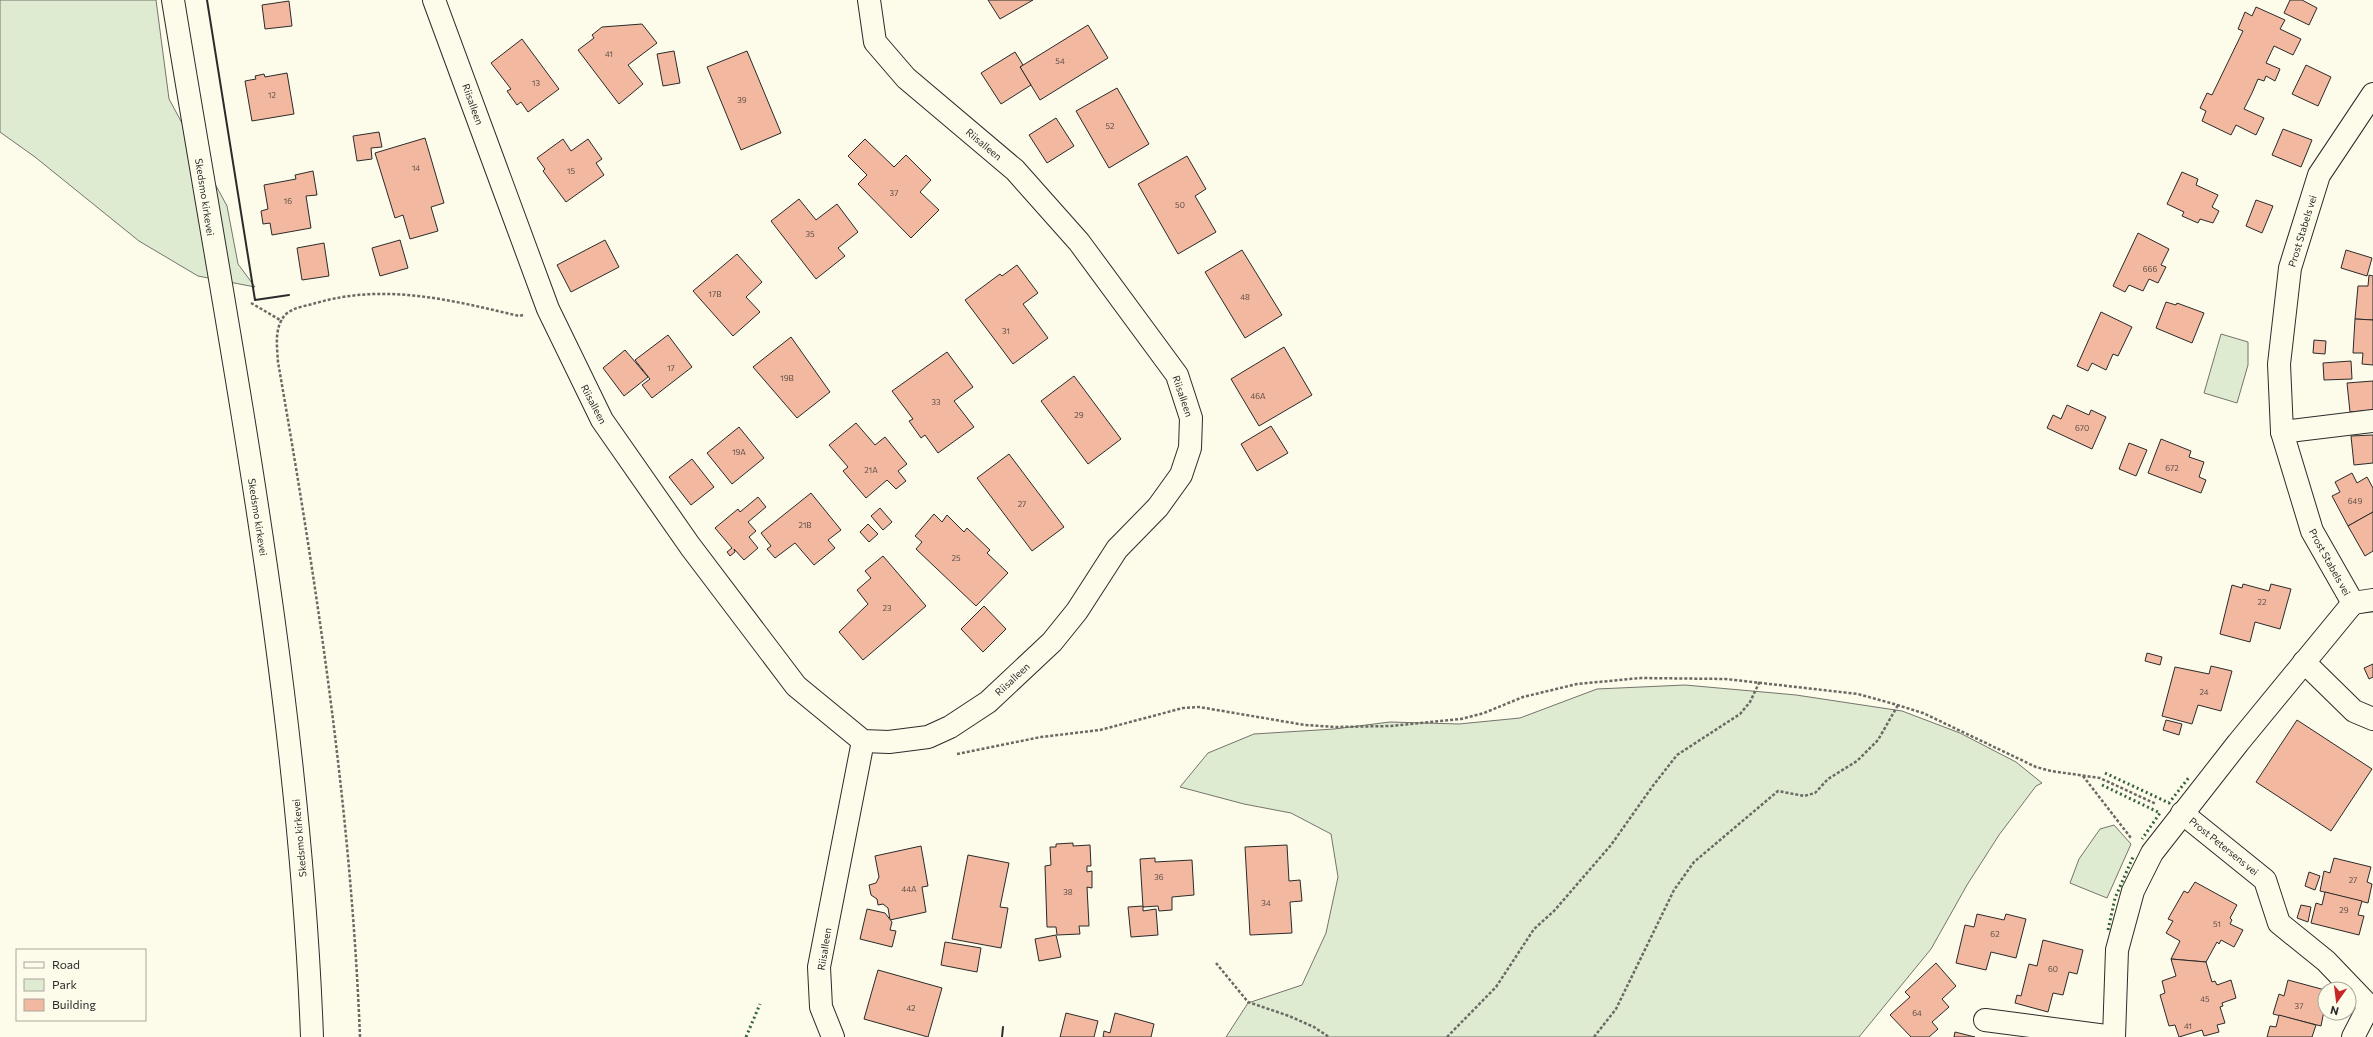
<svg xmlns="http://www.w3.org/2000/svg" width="2373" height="1037" viewBox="0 0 2373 1037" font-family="Commissioner,sans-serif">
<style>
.green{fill:#deebd1;stroke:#74746e}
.building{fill:#f2b8a0;stroke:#2b2b2b}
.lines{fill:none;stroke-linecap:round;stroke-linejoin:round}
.minor-casing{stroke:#2b2b2b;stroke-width:24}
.highway-casing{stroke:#2b2b2b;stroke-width:24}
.path{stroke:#6a6964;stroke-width:2.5;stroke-dasharray:3 2;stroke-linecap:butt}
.minor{stroke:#fdfbea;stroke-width:22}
.highway{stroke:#fdfbea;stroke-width:22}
.hedge{stroke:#34623c;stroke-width:3;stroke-dasharray:2 3;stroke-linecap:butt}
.wall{stroke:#2b2b2b;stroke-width:2}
.labels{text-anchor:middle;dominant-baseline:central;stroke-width:3;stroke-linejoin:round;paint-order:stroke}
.number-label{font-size:8px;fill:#5d4e48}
.street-label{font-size:10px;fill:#2b2b2b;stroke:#fdfbea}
</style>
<rect width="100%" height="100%" fill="#fdfbea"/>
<g class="green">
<polygon points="0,0 156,0 169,99 227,206 238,264 255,287 198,276 139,241 35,157 0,132"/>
<polygon points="2221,334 2248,342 2248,365 2237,403 2204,393"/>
<polygon points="1685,685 1796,695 1902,711 1960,733 2016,762 2042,783 2036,786 1999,835 1967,885 1931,949 1859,1037 1226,1037 1248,1003 1302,985 1326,933 1338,877 1331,834 1291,813 1244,804 1180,787 1208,753 1254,734 1334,729 1390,722 1459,724 1520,718 1597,689"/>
<polygon points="2114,825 2131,844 2107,898 2070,883 2079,859 2100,829"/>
</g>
<g class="building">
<polygon points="988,0 1033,0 1000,19"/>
<polygon points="2290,0 2302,0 2317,8 2309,25 2284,13"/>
<polygon points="289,1 292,26 265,29 262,5"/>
<polygon points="2256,7 2285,20 2280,29 2301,39 2293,55 2274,46 2266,63 2280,69 2275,81 2266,76 2264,81 2258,79 2252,93 2244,109 2264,118 2256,135 2236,125 2231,135 2202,121 2206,111 2200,108 2207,93 2212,95 2243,31 2238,29 2245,12 2252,16"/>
<polygon points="642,24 657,43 628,65 643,84 619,104 578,50 594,38 592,35 602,27"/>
<polygon points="1088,25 1108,58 1040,100 1020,67"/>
<polygon points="522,39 559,89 528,112 521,102 517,105 507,91 511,89 491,63"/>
<polygon points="674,51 680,83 663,86 657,54"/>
<polygon points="747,51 781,133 741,150 707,67"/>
<polygon points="1015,52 1023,65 1020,67 1031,85 1001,104 981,73"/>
<polygon points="2306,65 2331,77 2318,106 2292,94"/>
<polygon points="287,73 294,114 252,121 245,81 256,79 255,76 264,74 265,77"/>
<polygon points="1117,88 1149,144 1109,168 1076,111"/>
<polygon points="1056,118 1074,146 1047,163 1029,135"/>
<polygon points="2283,129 2312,140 2301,167 2272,155"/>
<polygon points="379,132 382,147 371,148 372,159 357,161 353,136"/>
<polygon points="425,138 444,203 431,207 438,231 410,239 403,215 395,218 375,153"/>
<polygon points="563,139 571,151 588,139 602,159 596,163 604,175 566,202 543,171 545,169 537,158"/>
<polygon points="865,139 894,167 906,155 931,180 920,192 939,210 911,238 858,184 867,175 848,156"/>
<polygon points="1187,156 1206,189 1195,196 1216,232 1178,254 1138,184"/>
<polygon points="313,171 317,195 306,196 311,228 272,235 270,223 263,224 261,211 268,209 264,185 296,179 295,175"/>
<polygon points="2182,172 2198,179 2196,185 2218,195 2212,207 2219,211 2213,223 2200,219 2198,223 2182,216 2184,212 2167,204"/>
<polygon points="799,199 816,220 837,204 858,232 838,248 845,256 816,279 771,221"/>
<polygon points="2256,200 2273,206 2262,233 2246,226"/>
<polygon points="2138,233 2169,249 2161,265 2166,267 2158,283 2149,279 2143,291 2129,285 2125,292 2113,286"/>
<polygon points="400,240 408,268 380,276 372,248"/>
<polygon points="605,240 619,267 571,292 557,265"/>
<polygon points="324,243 329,276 302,280 297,248"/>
<polygon points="1242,250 1282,315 1245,338 1205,272"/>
<polygon points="2346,250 2372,258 2367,276 2341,268"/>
<polygon points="737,254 762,282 746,297 760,312 733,336 693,291"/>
<polygon points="1017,265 1038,293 1023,304 1048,338 1013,364 965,300 1000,274 1002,276"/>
<polygon points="2369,275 2373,276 2373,320 2355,319 2358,286 2368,286"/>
<polygon points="2166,302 2176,305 2177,303 2204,313 2192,343 2156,328"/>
<polygon points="2101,312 2132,327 2118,356 2113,354 2106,370 2092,363 2088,371 2077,366"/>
<polygon points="2355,319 2373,320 2373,365 2362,364 2363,353 2353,353"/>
<polygon points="668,335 692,367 652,398 642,385 650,379 635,360"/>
<polygon points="791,337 830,392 797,418 753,367"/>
<polygon points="2314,340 2326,341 2325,354 2313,353"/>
<polygon points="1284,347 1312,395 1259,426 1231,379"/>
<polygon points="625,350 648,377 624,396 603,368"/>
<polygon points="947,352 973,387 954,401 974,427 938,453 925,435 921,438 909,421 913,419 892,391"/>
<polygon points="2351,361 2352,379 2324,380 2323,363"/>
<polygon points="1074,376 1121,439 1088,464 1041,401"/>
<polygon points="2373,381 2373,410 2350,412 2347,383"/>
<polygon points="2067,405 2089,415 2091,410 2106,417 2092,449 2047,428 2053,415 2061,419"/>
<polygon points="856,423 875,445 885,437 907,464 898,471 906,481 896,489 887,480 866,498 843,471 848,467 829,445"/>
<polygon points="1271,426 1288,453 1257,471 1241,444"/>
<polygon points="739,427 764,458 732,484 707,453"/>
<polygon points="2373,435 2373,463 2354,465 2351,436"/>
<polygon points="2161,439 2191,451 2189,457 2204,462 2199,477 2206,480 2201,493 2148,473"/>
<polygon points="2129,443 2147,450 2136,476 2119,469"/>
<polygon points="1009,454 1064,527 1032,551 977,478"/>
<polygon points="692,459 714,487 691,505 669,477"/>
<polygon points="2352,473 2357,483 2367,477 2373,488 2373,512 2348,526 2332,496 2340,492 2335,482"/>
<polygon points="811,493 841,530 828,540 835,548 814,565 795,543 775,558 767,549 771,546 761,533"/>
<polygon points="758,497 766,507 748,522 756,531 749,537 758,548 744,560 734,549 735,552 730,556 727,552 732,548 715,528 738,509 740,512"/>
<polygon points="880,508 892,522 883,530 871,516"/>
<polygon points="2373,512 2373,551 2365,556 2348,526"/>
<polygon points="934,514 942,522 947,515 964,532 967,528 990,550 987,553 1008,573 976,606 916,549 922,542 915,536"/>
<polygon points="868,524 878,534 869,542 860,532"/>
<polygon points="883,556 926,606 863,660 839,632 868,604 857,590 871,578 865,571"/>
<polygon points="2243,584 2269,591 2271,584 2291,589 2280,629 2255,622 2250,642 2220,634 2232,585 2242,588"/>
<polygon points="984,606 1006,629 983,652 961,629"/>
<polygon points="2147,653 2162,657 2160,665 2145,661"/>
<polygon points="2373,664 2373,677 2369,679 2364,668"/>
<polygon points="2211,666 2232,671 2221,711 2198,705 2192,724 2162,716 2175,667 2209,674"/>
<polygon points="2166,720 2182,724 2179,735 2163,730"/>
<polygon points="2297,720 2372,769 2331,831 2256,782"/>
<polygon points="1073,843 1073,846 1090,845 1091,866 1087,866 1087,872 1092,871 1092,888 1087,887 1089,926 1079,926 1080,934 1057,935 1056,927 1047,927 1045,866 1051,865 1050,847 1056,847 1056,844"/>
<polygon points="1287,845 1289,881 1300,880 1302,901 1290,902 1292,933 1250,935 1245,847"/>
<polygon points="921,846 928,886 922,887 926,912 890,920 888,908 883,904 878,905 877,899 871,895 869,885 876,883 879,877 875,856"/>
<polygon points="968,855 1009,863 1000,907 1008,908 1001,948 952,939"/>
<polygon points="1155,858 1155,862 1192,860 1194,895 1172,897 1172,910 1159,911 1158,906 1143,907 1140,859"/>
<polygon points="2334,858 2371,867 2367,882 2372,884 2368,903 2320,891 2324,871 2330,873"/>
<polygon points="2309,872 2320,876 2315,890 2305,886"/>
<polygon points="2195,882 2237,905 2230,918 2232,920 2230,924 2243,930 2234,947 2221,940 2219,944 2217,942 2206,962 2171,959 2180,941 2166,933 2173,921 2168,919 2184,891 2188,893"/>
<polygon points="2325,892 2362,901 2358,915 2364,916 2359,935 2311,923 2316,903 2322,905"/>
<polygon points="2301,905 2311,907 2308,922 2297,918"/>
<polygon points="1143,906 1143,911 1156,909 1158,935 1131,937 1128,907"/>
<polygon points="867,909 885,913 892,922 890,930 896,931 892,947 860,939"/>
<polygon points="1977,914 2004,920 2006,914 2026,919 2016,958 1991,952 1986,970 1956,963 1965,925 1974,927"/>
<polygon points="1056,935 1061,957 1039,961 1035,939"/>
<polygon points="2043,940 2083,950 2077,974 2069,972 2063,995 2053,993 2048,1012 2015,1003 2017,995 2021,996 2029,964 2037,966"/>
<polygon points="945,942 981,948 977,972 941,965"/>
<polygon points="2171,959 2206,962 2212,982 2215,981 2217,985 2231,980 2236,998 2222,1003 2223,1006 2220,1007 2225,1023 2217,1025 2219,1032 2204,1036 2202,1030 2179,1037 2175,1025 2169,1026 2160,995 2165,993 2162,981 2176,976"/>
<polygon points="1936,963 1956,986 1942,999 1949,1007 1932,1022 1938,1029 1929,1037 1911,1037 1890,1015 1910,997 1905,992"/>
<polygon points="878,970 942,988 928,1037 864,1019"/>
<polygon points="2288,980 2325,990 2321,1005 2325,1006 2321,1026 2273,1014 2279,994 2284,996"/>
<polygon points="1066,1013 1098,1021 1094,1037 1060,1037"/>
<polygon points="1115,1013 1154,1024 1151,1037 1103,1037 1104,1031 1110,1033"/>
<polygon points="2279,1015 2316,1025 2312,1037 2267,1037 2270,1026 2276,1027"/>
<polygon points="1955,1032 1975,1037 1954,1037"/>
</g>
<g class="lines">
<defs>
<g id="minor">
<polyline points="434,0 548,309 602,420 690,546 796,686 863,741 889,742 928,737 950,727 988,702 1052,642 1077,611 1117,549 1158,507 1181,475 1190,448 1191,418 1177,375 1079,242 1015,170 906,78 875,42 869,0"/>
<polyline points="2282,432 2373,421"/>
<polyline points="2353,603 2312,531 2282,432 2279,364 2290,268 2319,175 2373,94"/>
<polyline points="2353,603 2373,600"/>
<polyline points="2304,662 2354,711 2373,719"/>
<polyline points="2182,813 2265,880 2279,923 2326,961 2369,1006 2353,1037"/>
<polyline points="1985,1020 2114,1037"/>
<polyline points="833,1037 821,1007 819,967 863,741"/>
<polyline points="2114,1037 2117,950 2133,891 2152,853 2238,743 2353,603"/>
</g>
<path id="highway" d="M 173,0 C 229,344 299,688 312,1037"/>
</defs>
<use href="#minor" class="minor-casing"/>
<use href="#highway" class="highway-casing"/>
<g class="path">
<polyline points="251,303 282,321"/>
<polyline points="957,754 1041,737 1100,730 1183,708 1199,707 1305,725 1336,727 1391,726 1461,719 1484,713 1523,697 1577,684 1641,678 1726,679 1858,694 1894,704 1923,713 2036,767 2051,771 2100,778 2156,804"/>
<polyline points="2083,776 2131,838"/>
<polyline points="1216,963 1248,1002 1289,1016 1314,1027 1329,1037"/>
<path d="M 360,1037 C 351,809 317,586 278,362 C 277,346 274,328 285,315 C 293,307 306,306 316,303 C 385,283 451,300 519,316 L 523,315"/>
<polyline points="1447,1037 1496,987 1534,929 1554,911 1611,845 1652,787 1677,755 1740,714 1750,702 1760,681"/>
<polyline points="1594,1037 1616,1009 1674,890 1694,862 1778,791 1804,796 1815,793 1828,779 1857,761 1878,740 1898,705"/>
</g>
<use href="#minor" class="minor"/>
<use href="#highway" class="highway"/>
<g class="hedge">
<polyline points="2105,773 2169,803 2190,776"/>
<polyline points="2102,785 2160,813 2142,839"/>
<polyline points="2108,930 2115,898 2133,857"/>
<polyline points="746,1037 760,1004"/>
</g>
<g class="wall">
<polyline points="207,0 255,300 289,295"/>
<polyline points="1002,1037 1003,1027"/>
</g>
</g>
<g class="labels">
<g class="number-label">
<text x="609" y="54">41</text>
<text x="1060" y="61">54</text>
<text x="536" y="83">13</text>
<text x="272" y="95">12</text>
<text x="742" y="100">39</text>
<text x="1110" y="126">52</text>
<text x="416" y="168">14</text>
<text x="571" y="171">15</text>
<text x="894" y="193">37</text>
<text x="288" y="201">16</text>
<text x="1180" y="205">50</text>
<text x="810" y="234">35</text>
<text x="2150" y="269">666</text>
<text x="715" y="294">17B</text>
<text x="1245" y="297">48</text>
<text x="1006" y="331">31</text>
<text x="671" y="368">17</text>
<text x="787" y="378">19B</text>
<text x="1258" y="396">46A</text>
<text x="936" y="402">33</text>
<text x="1079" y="415">29</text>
<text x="2082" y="428">670</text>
<text x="739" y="452">19A</text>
<text x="2172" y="468">672</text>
<text x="871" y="470">21A</text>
<text x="2355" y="501">649</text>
<text x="1022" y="504">27</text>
<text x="805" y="525">21B</text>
<text x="956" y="558">25</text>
<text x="2262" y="602">22</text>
<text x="887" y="608">23</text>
<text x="2204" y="692">24</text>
<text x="1159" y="877">36</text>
<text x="2353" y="880">27</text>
<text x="909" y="889">44A</text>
<text x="1068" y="892">38</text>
<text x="1266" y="903">34</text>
<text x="2344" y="910">29</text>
<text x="2217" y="924">51</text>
<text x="1995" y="934">62</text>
<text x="2053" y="969">60</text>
<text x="2205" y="999">45</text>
<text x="2299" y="1006">37</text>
<text x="911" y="1008">42</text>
<text x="1917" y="1013">64</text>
<text x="2188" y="1026">41</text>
</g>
<g class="street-label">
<text transform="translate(473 104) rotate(70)">Riisalleen</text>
<text transform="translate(984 144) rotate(40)">Riisalleen</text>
<text transform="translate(205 197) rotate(81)">Skedsmo kirkevei</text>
<text transform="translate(2302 231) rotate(-73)">Prost Stabels vei</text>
<text transform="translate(1183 396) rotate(71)">Riisalleen</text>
<text transform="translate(594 404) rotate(62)">Riisalleen</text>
<text transform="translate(258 517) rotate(81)">Skedsmo kirkevei</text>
<text transform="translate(2330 562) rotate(61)">Prost Stabels vei</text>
<text transform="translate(1012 679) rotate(-43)">Riisalleen</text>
<text transform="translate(299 838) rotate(-95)">Skedsmo kirkevei</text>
<text transform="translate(2224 846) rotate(39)">Prost Petersens vei</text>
<text transform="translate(824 949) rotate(-81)">Riisalleen</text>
</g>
</g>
<rect x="16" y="949" width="130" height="72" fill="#fdfbea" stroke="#a9a89e"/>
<rect x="24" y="962" width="20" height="6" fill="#fdfbea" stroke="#a9a89e"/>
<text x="52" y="969" font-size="12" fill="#2b2b2b">Road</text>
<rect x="24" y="979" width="20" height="12" fill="#deebd1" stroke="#a9a89e"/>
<text x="52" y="989" font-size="12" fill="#2b2b2b">Park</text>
<rect x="24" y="999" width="20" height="12" fill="#f2b8a0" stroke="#a9a89e"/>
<text x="52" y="1009" font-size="12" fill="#2b2b2b">Building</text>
<g transform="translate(2337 1001) rotate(194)"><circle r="19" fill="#fdfbea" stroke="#a9a89e"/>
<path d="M0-3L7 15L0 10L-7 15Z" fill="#c62828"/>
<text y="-6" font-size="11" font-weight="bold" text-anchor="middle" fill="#2b2b2b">N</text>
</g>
</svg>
